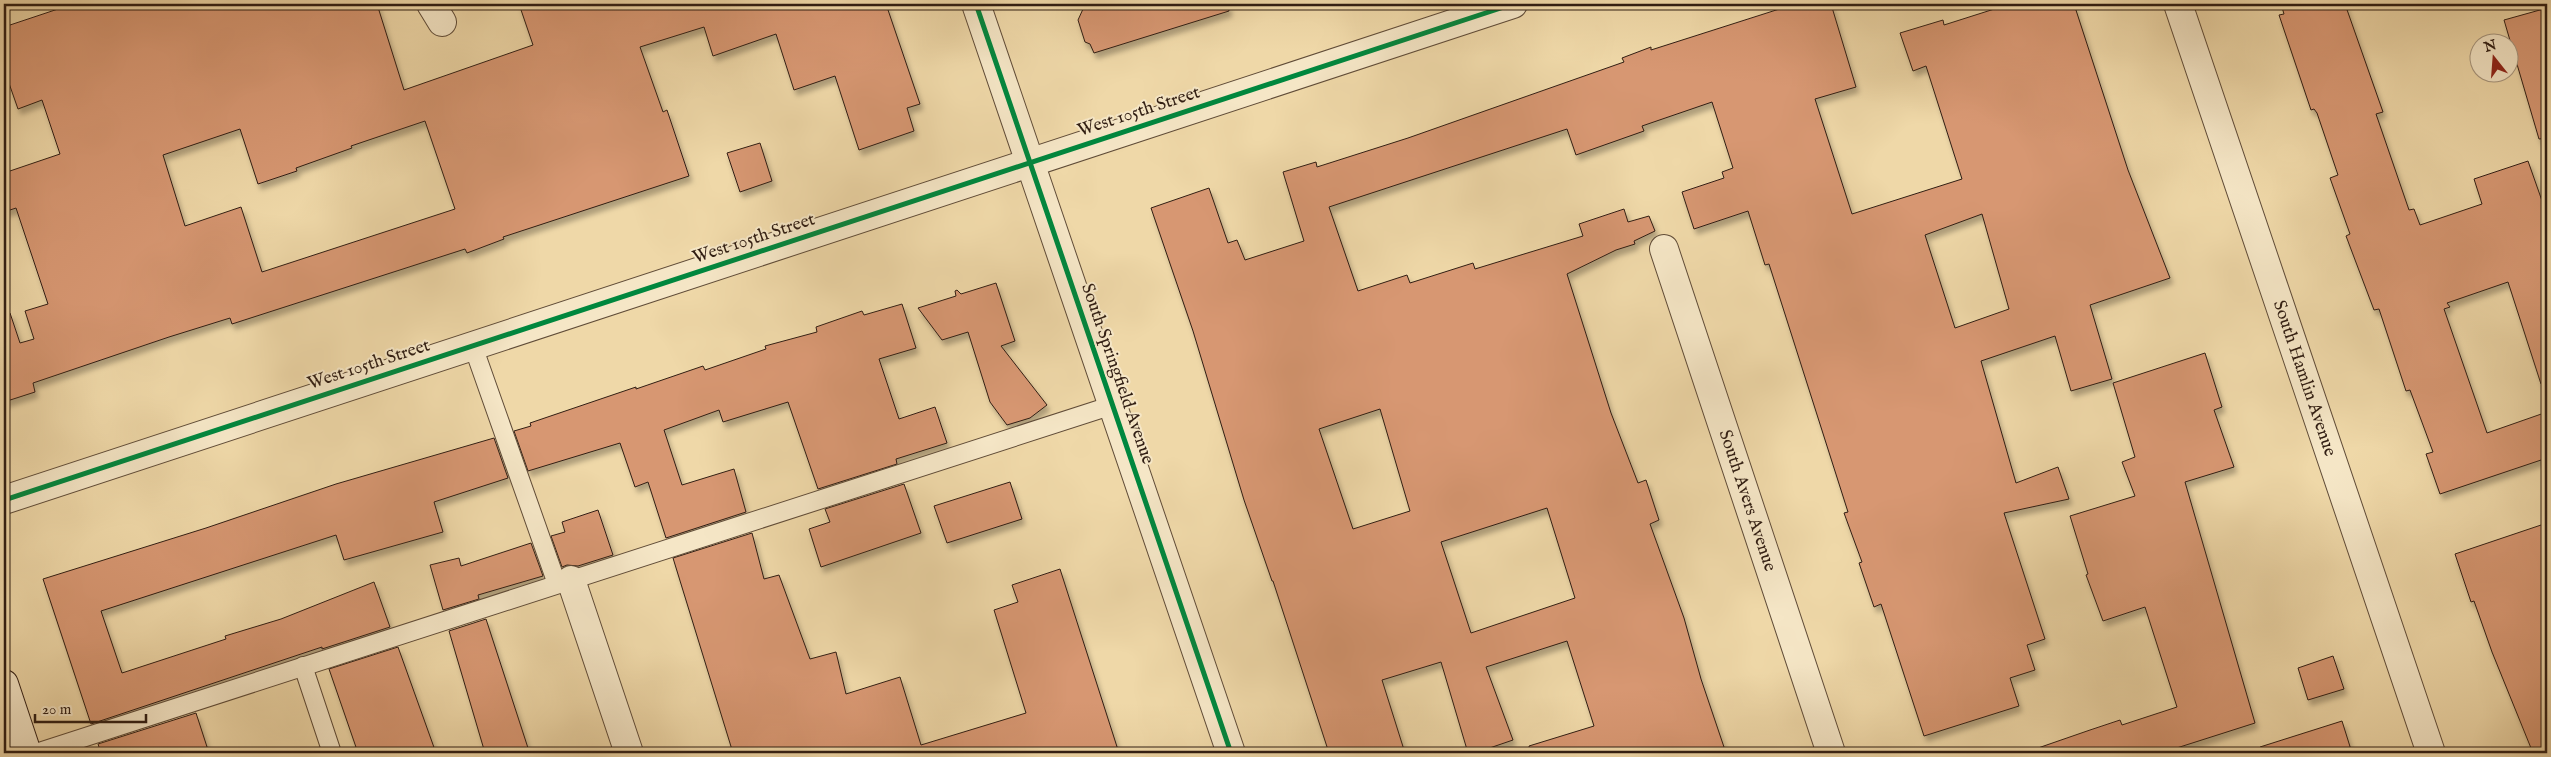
<svg xmlns="http://www.w3.org/2000/svg" width="2551" height="757" viewBox="0 0 2551 757" font-family="'IM FELL English',serif">
<style>
.building{fill:#d79772;stroke:#311e13;fill-rule:evenodd;filter:url(#shadow)}
.lines{fill:none;stroke-linecap:round;stroke-linejoin:round}
.service-casing{stroke:#604c38;stroke-width:20}
.minor-casing{stroke:#604c38;stroke-width:30}
.secondary-casing{stroke:#311e13;stroke-width:30}
.service{stroke:#f5e6c6;stroke-width:18}
.minor{stroke:#f5e6c6;stroke-width:28}
.secondary{stroke:#f5e6c6;stroke-width:28}
.cycleway-casing{stroke:#f5e6c6;stroke-width:8}
.cycleway{stroke:#00873e;stroke-width:5}
.labels{text-anchor:middle;dominant-baseline:central;stroke-width:4;stroke-linejoin:round;paint-order:stroke}
.street-label{font-size:18px;fill:#311e13;stroke:#f5e6c6}
</style>
<defs>
<filter id="shadow"><feDropShadow dx="3" dy="5.5" stdDeviation="2.5" flood-color="#0004"/></filter>
</defs>
<rect width="100%" height="100%" fill="#efd8a8"/>
<filter id="stains"><feTurbulence type="fractalNoise" baseFrequency=".004" numOctaves="4"/><feColorMatrix values="0 0 0 0 .2 0 0 0 0 .09 0 0 0 0 .02 0 0 0 .5 -.17"/></filter>
<radialGradient id="worn" r=".72"><stop offset=".6" stop-color="#630" stop-opacity="0"/><stop offset="1" stop-color="#630" stop-opacity=".3"/></radialGradient>
<g class="building">
<path d="M 73,4 L 377,4 L 404,90 L 533,45 L 519,4 L 755,4 L 755,6 L 762,4 L 886,4 L 920,104 L 907,108 L 914,131 L 859,150 L 835,76 L 794,90 L 776,34 L 713,56 L 704,27 L 640,47 L 663,112 L 667,110 L 689,176 L 503,237 L 504,239 L 467,253 L 465,249 L 232,324 L 230,318 L 169,337 L 33,383 L 35,392 L 4,402 L 4,314 L 10,313 L 20,343 L 34,339 L 25,311 L 48,304 L 16,208 L 4,212 L 4,173 L 60,154 L 42,100 L 18,109 L 4,69 L 4,27 ZM 425,121 L 455,209 L 262,272 L 241,207 L 185,226 L 163,155 L 240,129 L 258,184 L 297,171 L 296,168 L 352,148 L 351,146 Z"/>
<polygon points="1099,4 1228,4 1229,11 1094,53 1090,44 1085,42 1078,20 1083,9"/>
<path d="M 1795,4 L 1831,4 L 1856,87 L 1815,99 L 1852,214 L 1962,179 L 1926,66 L 1913,71 L 1900,33 L 1943,20 L 1944,25 L 2010,4 L 2074,4 L 2128,170 L 2170,278 L 2090,305 L 2112,379 L 2071,391 L 2055,336 L 1981,361 L 2016,483 L 2058,467 L 2069,499 L 2004,513 L 2045,639 L 2027,645 L 2035,670 L 2010,678 L 2019,706 L 1924,736 L 1881,604 L 1874,607 L 1859,563 L 1862,562 L 1844,513 L 1848,512 L 1769,264 L 1765,265 L 1748,211 L 1694,229 L 1682,192 L 1724,178 L 1722,172 L 1733,168 L 1712,102 L 1642,126 L 1644,131 L 1576,155 L 1567,129 L 1329,207 L 1358,291 L 1407,275 L 1410,283 L 1473,263 L 1475,269 L 1583,236 L 1579,224 L 1624,209 L 1628,222 L 1649,216 L 1655,231 L 1634,241 L 1635,244 L 1616,250 L 1567,274 L 1611,413 L 1638,483 L 1646,480 L 1659,520 L 1650,524 L 1684,618 L 1701,679 L 1726,753 L 1530,753 L 1529,746 L 1594,726 L 1567,641 L 1486,667 L 1513,740 L 1475,753 L 1468,753 L 1441,662 L 1382,680 L 1405,753 L 1329,753 L 1273,581 L 1272,581 L 1244,500 L 1193,331 L 1151,208 L 1209,188 L 1228,243 L 1237,240 L 1245,260 L 1304,241 L 1283,172 L 1316,162 L 1317,167 L 1408,138 L 1624,62 L 1622,58 L 1651,47 L 1651,50 ZM 1982,214 L 2009,309 L 1955,328 L 1925,235 ZM 1380,409 L 1410,511 L 1353,529 L 1319,429 ZM 1547,508 L 1575,598 L 1471,633 L 1441,542 Z"/>
<polygon points="2281,4 2345,4 2383,112 2376,114 2409,210 2414,209 2420,225 2482,204 2474,179 2528,161 2547,215 2547,383 2541,384 2508,282 2447,303 2450,307 2444,309 2487,433 2547,412 2547,458 2440,494 2426,454 2433,452 2410,390 2406,391 2379,309 2374,310 2346,236 2350,234 2330,178 2338,175 2317,113 2314,109 2311,110 2279,15 2284,14"/>
<polygon points="2547,8 2547,138 2539,139 2504,20"/>
<polygon points="760,143 772,181 740,192 727,153"/>
<polygon points="996,283 1015,341 1001,346 1047,405 1030,418 1007,425 990,402 968,332 942,340 918,308 956,296 955,291 957,290 961,294"/>
<polygon points="902,304 916,348 879,359 899,419 935,407 947,443 896,459 897,464 818,489 788,402 723,422 719,410 664,430 682,485 734,469 746,512 666,538 648,482 635,487 620,443 528,471 514,431 531,426 530,423 636,387 636,389 703,366 705,370 766,349 765,346 817,332 816,327 862,311 864,315"/>
<polygon points="2205,353 2222,407 2214,410 2234,467 2185,482 2255,723 2161,753 2039,753 2038,748 2090,730 2120,720 2122,725 2177,707 2145,607 2103,621 2086,575 2088,574 2070,516 2135,496 2122,462 2135,457 2113,383"/>
<polygon points="494,438 508,478 434,502 443,532 344,560 336,535 101,611 122,673 226,639 225,636 281,619 374,582 390,627 322,649 322,647 91,724 43,579 206,528 336,484"/>
<polygon points="1010,482 1022,519 947,543 934,506"/>
<polygon points="904,484 921,533 821,567 809,529 830,522 825,509"/>
<polygon points="598,510 613,555 578,566 567,565 562,567 551,536 565,532 562,522"/>
<polygon points="2547,523 2547,753 2533,753 2492,652 2474,601 2471,602 2455,554"/>
<polygon points="752,533 764,579 779,575 810,659 836,652 846,694 900,677 921,745 1026,713 994,610 1018,602 1012,585 1060,569 1119,753 733,753 673,558"/>
<polygon points="531,543 543,576 478,595 479,599 443,610 430,565 459,558 461,566"/>
<polygon points="486,619 528,748 510,753 485,753 449,631"/>
<polygon points="398,647 436,753 358,753 329,669"/>
<polygon points="2333,656 2344,689 2308,700 2298,668"/>
<polygon points="196,713 209,753 101,753 98,744"/>
<polygon points="2342,721 2352,753 2261,753 2260,747"/>
</g>
<g class="lines">
<defs>
<g id="service">
<polyline points="473,346 557,584"/>
<polyline points="303,666 332,753"/>
<polyline points="36,753 1113,405"/>
</g>
<g id="minor">
<polyline points="431,4 442,22"/>
<polyline points="976,4 1231,753"/>
<path id="s1" d="M 2178,4 L 2431,753"/>
<path id="s2" d="M 1664,249 L 1831,753"/>
<polyline points="4,500 1513,4"/>
<polyline points="571,580 629,753"/>
</g>
<polyline id="secondary" points="4,684 27,753"/>
</defs>
<use href="#service" class="service-casing"/>
<use href="#minor" class="minor-casing"/>
<use href="#secondary" class="secondary-casing"/>
<use href="#service" class="service"/>
<use href="#minor" class="minor"/>
<use href="#secondary" class="secondary"/>
<defs>
<g id="cycleway">
<polyline points="976,4 1231,753"/>
<polyline points="4,500 1513,4"/>
</g>
</defs>
<use href="#cycleway" class="cycleway-casing"/>
<use href="#cycleway" class="cycleway"/>
</g>
<g class="labels">
<g class="street-label">
<text transform="translate(1139 112) rotate(-18)">West 105th Street</text>
<text transform="translate(754 239) rotate(-18)">West 105th Street</text>
<text transform="translate(369 365) rotate(-18)">West 105th Street</text>
<text transform="translate(1117 374) rotate(71)">South Springfield Avenue</text>
<text stroke="none"><textPath href="#s1" startOffset="395">South Hamlin Avenue</textPath></text>
<text stroke="none"><textPath href="#s2" startOffset="265">South Avers Avenue</textPath></text>
</g>
</g>
<rect width="2551" height="757" fill="none" stroke="#efd8a8" stroke-width="20"/>
<rect x="5" y="5" width="2541" height="747" fill="none" stroke="#311e13" stroke-width="2.5"/>
<rect x="10" y="10" width="2531" height="737" fill="none" stroke="#311e13"/>
<g transform="translate(2494 58) rotate(343)"><circle r="24" fill="#f5e6c6" stroke="#a7967e"/>
<path d="M0-4L9 19L0 12L-9 19Z" fill="#8f2418"/>
<text y="-8" font-size="14" font-weight="bold" text-anchor="middle" fill="#311e13">N</text>
</g>
<path d="M35 714v8h111v-8" fill="none" stroke="#311e13" stroke-width="2.5"/>
<text x="42" y="714" font-size="15" fill="#311e13" stroke="#f5e6c6" stroke-width="4" paint-order="stroke">20 m</text>
<rect width="100%" height="100%" filter="url(#stains)"/>
<rect width="100%" height="100%" fill="url(#worn)"/>
</svg>
